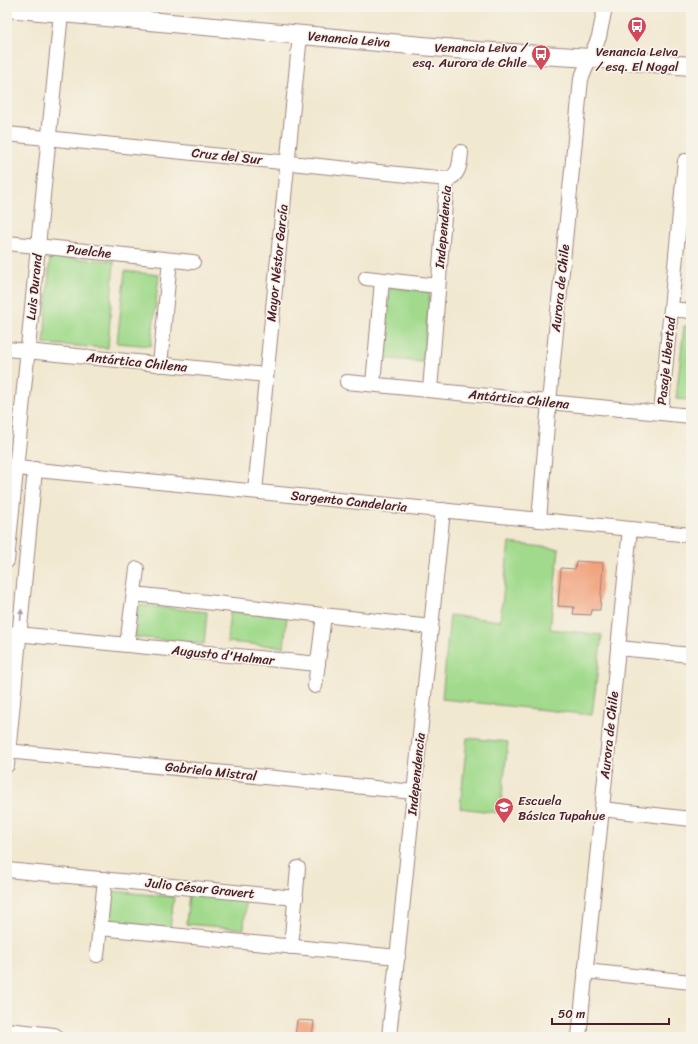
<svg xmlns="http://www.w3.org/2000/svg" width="698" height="1044" viewBox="0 0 698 1044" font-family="Sriracha,sans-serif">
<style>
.green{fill:#a1da8c;stroke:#767c5c}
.building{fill:#f1a17b}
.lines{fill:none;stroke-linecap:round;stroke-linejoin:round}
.minor-casing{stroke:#9e847e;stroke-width:16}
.tertiary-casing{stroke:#9e847e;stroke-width:20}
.minor{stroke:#fff;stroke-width:14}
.tertiary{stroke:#fff;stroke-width:18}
.oneway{fill:#ae9aa0}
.labels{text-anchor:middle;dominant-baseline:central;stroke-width:3.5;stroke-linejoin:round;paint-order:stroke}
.street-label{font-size:13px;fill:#4a1f2b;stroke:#f7f3e8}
.poi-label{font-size:13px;fill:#4a1f2b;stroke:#f7f3e8;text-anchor:end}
</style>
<rect width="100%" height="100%" fill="#f7f3e8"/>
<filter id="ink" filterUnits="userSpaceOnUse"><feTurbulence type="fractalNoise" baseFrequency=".025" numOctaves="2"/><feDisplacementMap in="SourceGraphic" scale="8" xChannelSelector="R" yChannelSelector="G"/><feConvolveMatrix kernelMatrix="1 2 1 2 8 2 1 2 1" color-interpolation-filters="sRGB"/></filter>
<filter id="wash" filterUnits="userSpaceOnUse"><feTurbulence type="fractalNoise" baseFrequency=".012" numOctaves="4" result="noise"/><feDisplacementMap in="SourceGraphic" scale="16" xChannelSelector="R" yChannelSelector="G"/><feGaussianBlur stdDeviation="0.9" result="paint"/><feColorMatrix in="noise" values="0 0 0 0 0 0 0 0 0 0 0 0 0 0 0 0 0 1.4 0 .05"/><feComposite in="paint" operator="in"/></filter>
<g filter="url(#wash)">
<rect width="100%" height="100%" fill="#f1e8d0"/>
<g class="green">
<polygon points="50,257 114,261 108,348 44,344"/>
<polygon points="125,271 159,275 151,346 117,343"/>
<polygon points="390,287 430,292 423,362 382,358"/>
<polygon points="684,326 691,326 691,400 676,399"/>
<polygon points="509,543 559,549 550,629 602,635 592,715 442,699 450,615 500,621"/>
<polygon points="138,605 207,612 204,644 135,637"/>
<polygon points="230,612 287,616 284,647 227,642"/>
<polygon points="467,738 508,742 500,813 460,808"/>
<polygon points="111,891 174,897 170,928 109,921"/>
<polygon points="189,894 246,898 244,929 186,924"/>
</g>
<g id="blocks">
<g class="building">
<polygon points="576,561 603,563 600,610 592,610 591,615 573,614 574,607 558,606 561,568 575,569"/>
<polygon points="297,1020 314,1021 312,1037 295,1037"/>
</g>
</g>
</g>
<g filter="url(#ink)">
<use href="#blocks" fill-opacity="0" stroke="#9e847e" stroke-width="1"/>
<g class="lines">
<defs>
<g id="minor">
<path d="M 7,134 L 447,179 C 460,176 460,162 461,152"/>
<polyline points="7,243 193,262"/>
<polyline points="366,278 438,286"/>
<polyline points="671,309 691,311"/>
<polyline points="7,349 266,375"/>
<polyline points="160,365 170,260"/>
<polyline points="347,382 691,416"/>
<polyline points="373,384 382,280"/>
<polyline points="430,390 447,179"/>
<polyline points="661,413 685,161"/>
<polyline points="7,467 691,535"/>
<polyline points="255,491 300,35"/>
<polyline points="539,520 549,402 581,79 599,37 605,7"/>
<polyline points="7,561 61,13"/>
<polyline points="134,594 431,627"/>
<polyline points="7,633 318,664"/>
<polyline points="127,645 137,569"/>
<polyline points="618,648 691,655"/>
<polyline points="315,686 324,615"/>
<polyline points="7,751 414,792"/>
<polyline points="7,765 35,469"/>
<polyline points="602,809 691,819"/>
<polyline points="7,870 296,898"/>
<polyline points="100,928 398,957"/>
<polyline points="291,947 298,868"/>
<polyline points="97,955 105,879"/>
<polyline points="585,971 691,982"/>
<polyline points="389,1037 443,510"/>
<polyline points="579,1037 630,529"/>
</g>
<g id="tertiary">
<polyline points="7,8 477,51 590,58 691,66"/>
<polyline points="7,1032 54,1037"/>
</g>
</defs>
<use href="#minor" class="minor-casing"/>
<use href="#tertiary" class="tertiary-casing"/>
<use href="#minor" class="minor"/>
<use href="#tertiary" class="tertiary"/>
</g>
<defs><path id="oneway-solid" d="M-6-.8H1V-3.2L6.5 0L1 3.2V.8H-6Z"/></defs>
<use class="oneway" href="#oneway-solid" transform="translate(21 615) rotate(-85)"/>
</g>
<defs>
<symbol id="bus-pin" viewBox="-11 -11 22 30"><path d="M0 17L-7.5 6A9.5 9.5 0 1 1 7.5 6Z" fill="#d1495b" stroke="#f7f3e8"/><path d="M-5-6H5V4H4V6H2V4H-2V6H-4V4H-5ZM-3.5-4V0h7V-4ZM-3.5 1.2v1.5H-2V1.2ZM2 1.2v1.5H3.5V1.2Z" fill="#fff"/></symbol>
<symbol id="school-pin" viewBox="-11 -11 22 30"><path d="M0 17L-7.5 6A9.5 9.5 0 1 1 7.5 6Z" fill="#d1495b" stroke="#f7f3e8"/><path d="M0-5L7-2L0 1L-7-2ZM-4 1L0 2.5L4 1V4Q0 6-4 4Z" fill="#fff"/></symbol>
</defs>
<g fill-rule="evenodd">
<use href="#bus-pin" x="626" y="15" width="22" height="30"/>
<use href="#bus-pin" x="530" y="43" width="22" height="30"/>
<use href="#school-pin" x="493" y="796" width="22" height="30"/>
</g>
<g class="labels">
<g class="street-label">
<text transform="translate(349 39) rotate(5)">Venancia Leiva</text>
<text transform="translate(227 156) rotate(6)">Cruz del Sur</text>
<text transform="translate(443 227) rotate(-85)">Independencia</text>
<text transform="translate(89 251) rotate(6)">Puelche</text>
<text transform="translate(277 263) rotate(-84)">Mayor Néstor García</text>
<text transform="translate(34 287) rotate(-84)">Luis Durand</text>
<text transform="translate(560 288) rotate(-84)">Aurora de Chile</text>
<text transform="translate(666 361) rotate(-84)">Pasaje Libertad</text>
<text transform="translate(137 362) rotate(6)">Antártica Chilena</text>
<text transform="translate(519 399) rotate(6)">Antártica Chilena</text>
<text transform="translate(349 501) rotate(6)">Sargento Candelaria</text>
<text transform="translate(223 655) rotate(6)">Augusto d'Halmar</text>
<text transform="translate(609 735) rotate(-84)">Aurora de Chile</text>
<text transform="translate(211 771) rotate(6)">Gabriela Mistral</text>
<text transform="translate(416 774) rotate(-84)">Independencia</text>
<text transform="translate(200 888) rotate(6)">Julio César Gravert</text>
</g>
<g class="poi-label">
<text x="527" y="47">Venancia Leiva /<tspan x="527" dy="15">esq. Aurora de Chile</tspan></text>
<text x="637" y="51" text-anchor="middle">Venancia Leiva<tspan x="637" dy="15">/ esq. El Nogal</tspan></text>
<text x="518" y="800" text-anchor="start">Escuela<tspan x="518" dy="15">Básica Tupahue</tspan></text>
</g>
</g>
<rect width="698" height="1044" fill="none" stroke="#f7f3e8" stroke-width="24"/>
<path d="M552 1018v6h117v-6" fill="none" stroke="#4a1f2b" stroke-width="2"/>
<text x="558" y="1018" font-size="12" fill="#4a1f2b" stroke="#f7f3e8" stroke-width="3" paint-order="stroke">50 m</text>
</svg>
